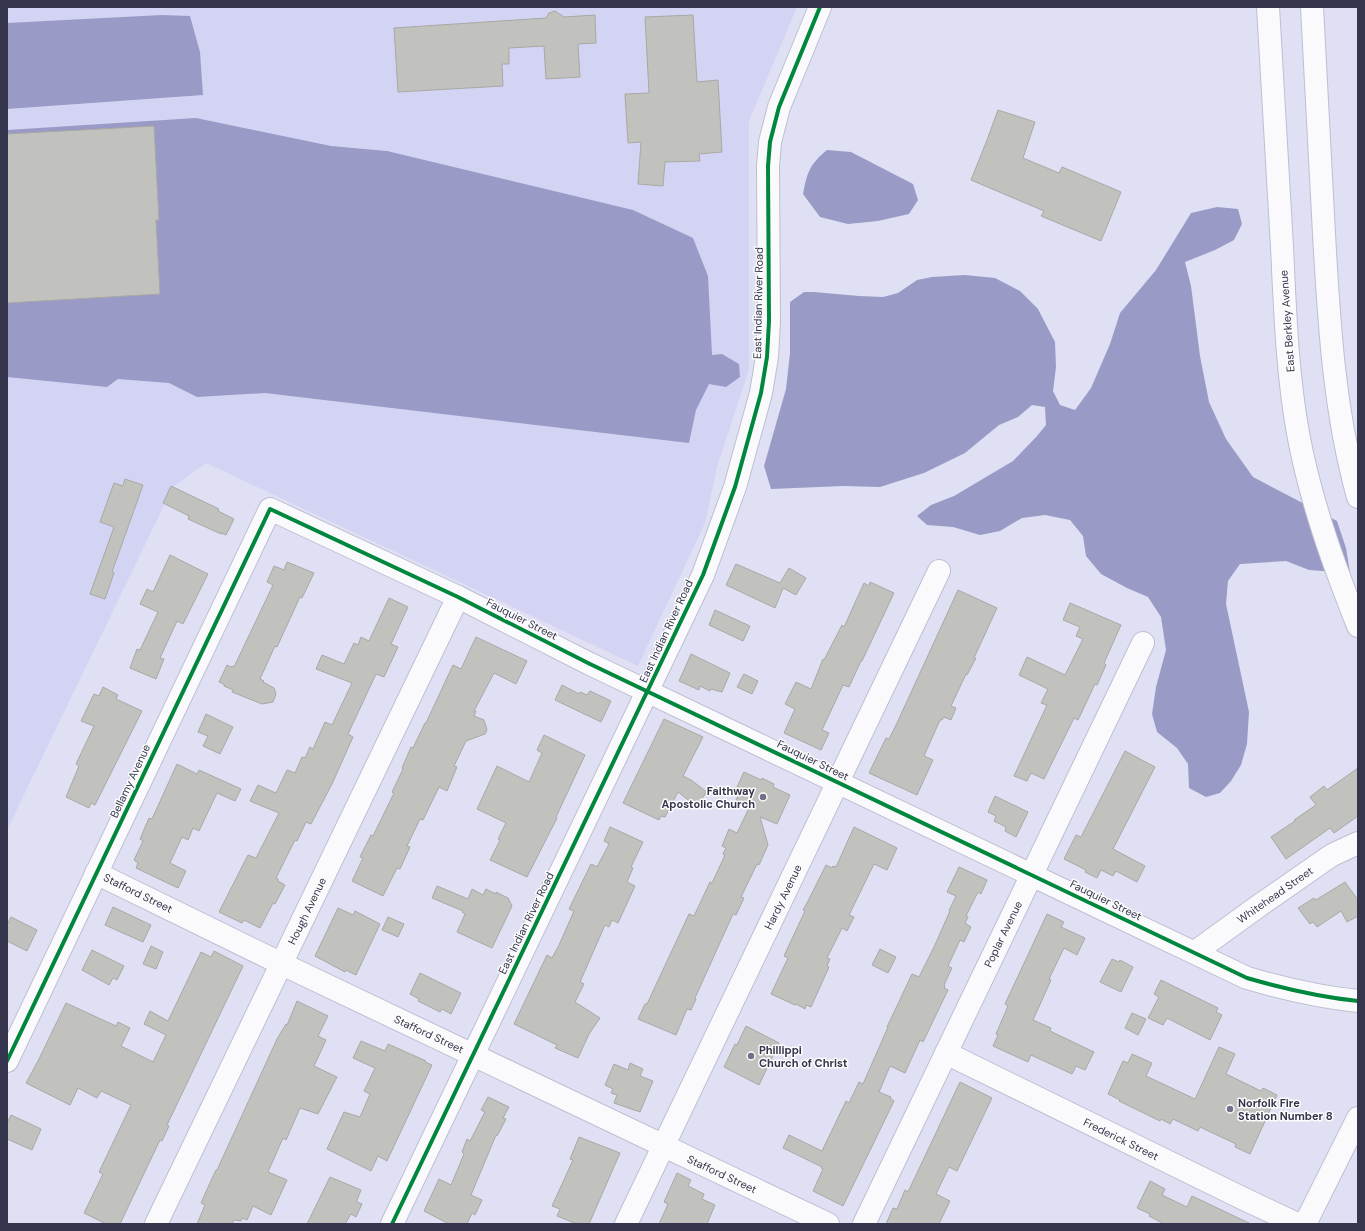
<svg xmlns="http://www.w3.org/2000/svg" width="1365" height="1231" viewBox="0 0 1365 1231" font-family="'DM Sans',sans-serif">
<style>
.built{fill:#d3d4f4}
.water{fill:#9a9ac6}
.building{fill:#c1c1bd;stroke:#a9a8a5}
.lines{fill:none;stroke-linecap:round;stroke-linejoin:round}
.minor-casing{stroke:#bebed2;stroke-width:24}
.major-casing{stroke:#bebed2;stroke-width:24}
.minor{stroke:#fafafd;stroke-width:22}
.major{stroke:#fafafd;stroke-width:22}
.cycleway-casing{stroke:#fcfcfc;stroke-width:6}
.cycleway{stroke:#00873e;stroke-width:4}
.poi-dot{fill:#707187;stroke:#fcfcfc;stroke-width:1.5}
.labels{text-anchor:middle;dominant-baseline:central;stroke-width:3;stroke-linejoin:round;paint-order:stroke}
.street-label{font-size:11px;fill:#35354d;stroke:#fcfcfc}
.poi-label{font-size:11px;font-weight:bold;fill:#35354d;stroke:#fcfcfc;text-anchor:start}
</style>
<rect width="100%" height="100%" fill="#dfe0f4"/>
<polygon class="built" points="7,7 797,7 749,121 749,370 717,467 705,523 638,666 206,463 173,487 7,830"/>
<g class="water">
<polygon points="162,15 190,16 200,52 203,95 7,109 7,23"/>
<polygon points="196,118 331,146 387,151 633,210 693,238 708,276 712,355 722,354 739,364 740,377 726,387 709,384 696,410 689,443 265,393 197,397 169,383 118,379 107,387 7,377 7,130"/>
<path d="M 827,150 L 851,152 L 913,184 L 918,200 L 909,214 L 878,221 L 848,224 L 820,217 L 803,194 C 807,172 810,164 827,150 Z"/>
<polygon points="1217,207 1238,209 1242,224 1234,240 1215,250 1185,262 1191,286 1200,356 1209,402 1226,439 1253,477 1337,521 1346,548 1350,573 1309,570 1286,561 1240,564 1228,581 1226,604 1249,712 1247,744 1241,765 1231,781 1220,793 1206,797 1189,788 1188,764 1177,748 1157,732 1152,714 1156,687 1166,650 1161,617 1148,597 1127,588 1101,574 1086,556 1083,536 1070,520 1045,515 1022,518 1000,531 980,535 953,527 927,525 917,516 931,505 954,496 1013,461 1037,436 1046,425 1045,407 1032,405 1018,417 999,425 965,453 924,473 880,487 843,486 771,489 764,466 786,389 790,353 790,302 804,292 814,292 859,296 883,297 898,293 917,280 932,277 965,275 995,278 1020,291 1038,309 1055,342 1056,367 1053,391 1060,405 1075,410 1091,388 1110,344 1120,313 1156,270 1191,213"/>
</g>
<g class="building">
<polygon points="555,11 564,17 595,15 596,43 578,44 580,77 546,79 544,46 509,48 509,64 502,64 503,86 398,92 394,28 546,18 549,13"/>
<polygon points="693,15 697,82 718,80 722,152 699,154 700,161 665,162 663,186 638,184 641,142 628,143 625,94 649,93 645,17"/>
<polygon points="998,110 1035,122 1023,158 1059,173 1062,167 1121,192 1101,241 1041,216 1044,211 971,180 987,140"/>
<polygon points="154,126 159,220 156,220 160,294 7,303 7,134"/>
<polygon points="125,479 143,485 112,572 114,573 105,599 90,594 114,527 100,522 114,483 123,486"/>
<polygon points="171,486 219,509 218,511 234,519 226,535 221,533 221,534 188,519 189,516 163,503"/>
<polygon points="170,555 208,574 183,624 177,621 160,658 164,659 156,679 130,668 137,649 140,650 158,612 140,604 147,589 153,592"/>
<polygon points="287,562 314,573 302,598 300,597 277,647 275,646 260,679 264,681 263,682 274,688 276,694 273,702 262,704 232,692 233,690 224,686 224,684 219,682 227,665 231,667 232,666 234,667 273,585 267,582 274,566 284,570"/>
<polygon points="736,564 780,583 789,568 806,578 796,595 783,588 775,608 726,585"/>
<polygon points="870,582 894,593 862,661 861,661 849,687 843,685 822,730 829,733 821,750 784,733 795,709 785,704 796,682 811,689 823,659 824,660 842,625 844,627 864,583 869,586"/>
<polygon points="958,590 997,608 974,658 976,658 967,675 966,674 951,706 956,708 951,720 944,717 942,720 940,720 924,756 933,760 917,795 869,773 886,738 889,739 897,723"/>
<polygon points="389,598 408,607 391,644 398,647 384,677 376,674 348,734 353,737 332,784 311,824 306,822 297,841 295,840 276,878 278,879 278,881 285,885 275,904 273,903 260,928 244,920 242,923 219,912 248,855 256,858 279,813 250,801 258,785 276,793 287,770 295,773 302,757 305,758 310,747 313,749 325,722 332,725 352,683 316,669 322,655 344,664 354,643 358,645 361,637 369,641"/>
<polygon points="1070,603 1121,625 1104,663 1106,665 1097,685 1095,684 1078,720 1074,718 1044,779 1031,773 1027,781 1014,776 1047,705 1041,703 1048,689 1019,675 1027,657 1065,675 1083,639 1076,636 1080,627 1063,620"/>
<polygon points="715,610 750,626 743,641 709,625"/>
<polygon points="476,637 527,661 516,684 494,673 474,711 476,711 474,716 484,720 487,730 485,734 466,741 454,766 457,767 447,791 439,787 423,820 420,819 407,846 410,847 400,869 397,868 383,896 352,881 363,858 360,857 371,835 373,836 394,793 392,792 403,769 402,768 411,747 413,748 425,723 426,723 453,665 461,669"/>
<polygon points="691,654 730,673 722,692 711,689 710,691 700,686 699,690 679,681"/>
<polygon points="744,674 758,681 752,694 737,687"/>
<polygon points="562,685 579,694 580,692 587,695 590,691 611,701 601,722 555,700"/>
<polygon points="103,687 118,695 116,699 142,711 95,805 91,803 89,808 66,797 79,766 76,764 94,726 81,721 94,694 99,696"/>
<polygon points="206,714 233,727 220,754 203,746 208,736 198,732"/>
<polygon points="664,719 703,737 683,776 691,780 707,792 696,806 678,792 665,817 661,816 659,820 623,803"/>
<polygon points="544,735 585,755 556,817 557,818 527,877 490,860 500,840 498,839 506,823 477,809 497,766 529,782 542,753 537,750"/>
<polygon points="1125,751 1155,767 1113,849 1145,866 1137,882 1116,871 1113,876 1101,870 1097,878 1085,872 1086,870 1064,859 1076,835 1081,837"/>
<polygon points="177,764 197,774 199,770 241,789 235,801 217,793 199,831 193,828 188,840 182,837 170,863 186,871 178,888 136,868 138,863 134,860 143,841 140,839 149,818 152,819"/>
<polygon points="1358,768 1358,816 1334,833 1330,828 1286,859 1271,837 1295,821 1294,820 1316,805 1310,797 1324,786 1327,790"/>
<polygon points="744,772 761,780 762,778 774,784 773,787 790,795 777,824 760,817 768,845 759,865 757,864 741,897 744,898 736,915 733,914 695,998 696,999 691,1010 687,1009 676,1035 638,1019 645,1004 647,1004 689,914 694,916 710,882 712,883 725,855 723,854 726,848 722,846 729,829 737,833 750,806 736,800 741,789 737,787"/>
<polygon points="995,796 1028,812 1016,837 1005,831 1006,827 994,821 996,816 988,812"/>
<polygon points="610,827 643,842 631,867 633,868 627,882 635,886 618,923 612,920 609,927 605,925 580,982 584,984 575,1002 600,1018 589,1034 578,1058 555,1048 557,1045 514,1024 547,955 552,958 559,945 574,911 569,909 591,864 597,867 609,844 604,841"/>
<polygon points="854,827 897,848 887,870 874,864 849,915 854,917 847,931 842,928 827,958 830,959 827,966 829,967 811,1007 806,1005 805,1009 796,1004 795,1005 771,994 788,958 784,956 805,911 803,910 808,901 826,865 832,868 833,866 836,867"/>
<polygon points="959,867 987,880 981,894 978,892 966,916 968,917 965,923 971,927 964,942 960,940 948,966 952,968 944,985 945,986 944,988 948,990 923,1042 920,1040 905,1073 890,1066 879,1092 891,1097 890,1098 894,1101 843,1206 813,1191 823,1169 821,1168 822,1167 783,1148 789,1135 822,1151 846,1101 849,1103 859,1082 863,1084 888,1027 887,1027 912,974 919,977 934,947 950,911 949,911 956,896 947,892"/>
<polygon points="1345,882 1358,900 1358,916 1347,922 1341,911 1317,927 1313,922 1310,924 1298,908 1314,898 1316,900"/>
<polygon points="437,886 468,899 472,889 483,895 486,889 496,894 496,892 508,898 512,906 492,948 457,932 465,914 462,912 463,911 432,898"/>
<polygon points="113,907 151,925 143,942 105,925"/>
<polygon points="338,908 353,915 355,911 380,924 356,975 346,970 345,972 315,956"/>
<polygon points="1047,914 1064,922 1061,927 1085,938 1077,955 1064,948 1049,979 1051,980 1033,1020 1051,1028 1050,1031 1094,1052 1085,1070 1076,1066 1072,1074 1031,1055 1028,1062 993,1046 998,1035 996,1034 1008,1006 1005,1004"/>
<polygon points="11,917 37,930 27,951 7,941 7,925"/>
<polygon points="388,917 404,924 398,937 382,930"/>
<polygon points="151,946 163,952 156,969 143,964"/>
<polygon points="880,949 896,957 888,973 872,965"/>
<polygon points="92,950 124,966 117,980 113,978 109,985 82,970"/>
<polygon points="214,951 243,966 167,1125 169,1126 162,1141 160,1140 120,1224 106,1224 84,1213 103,1174 99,1172 131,1105 101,1091 97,1098 78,1088 70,1105 26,1083 38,1061 66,1003 116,1026 118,1022 130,1028 121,1046 153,1062 166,1035 144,1024 150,1011 168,1021 201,952 211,957"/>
<polygon points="1112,959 1119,962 1120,960 1133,967 1121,992 1100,982"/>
<polygon points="420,973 461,993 451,1014 442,1009 440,1012 418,1001 419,999 410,994"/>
<polygon points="1161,980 1218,1008 1216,1012 1222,1015 1210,1040 1167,1018 1163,1025 1148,1018 1159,997 1154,994"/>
<polygon points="297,1001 328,1016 318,1036 326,1040 314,1066 337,1077 318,1114 300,1108 286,1140 283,1138 268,1172 287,1180 271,1215 253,1206 247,1220 242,1218 241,1221 234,1220 232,1224 197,1224 205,1205 201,1203 209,1185 216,1170 217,1170 277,1039 286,1024 287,1025"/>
<polygon points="1132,1013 1146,1019 1138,1035 1125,1028"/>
<polygon points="746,1026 779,1043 759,1085 724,1067 735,1044 737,1045"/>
<polygon points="361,1041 385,1051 388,1044 426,1061 425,1062 432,1065 387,1161 378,1156 371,1171 327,1149 344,1112 360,1117 370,1094 364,1091 375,1068 353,1058"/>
<polygon points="1219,1047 1235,1054 1226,1074 1261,1091 1263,1088 1277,1095 1250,1154 1235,1147 1236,1144 1200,1127 1198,1131 1173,1119 1170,1124 1161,1119 1160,1121 1119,1101 1120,1100 1108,1094 1123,1061 1128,1063 1132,1054 1152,1063 1146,1076 1195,1099"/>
<polygon points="630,1063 643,1069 640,1076 653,1081 640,1112 614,1103 617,1095 611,1093 613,1089 605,1085 614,1064 628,1070"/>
<polygon points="960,1082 992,1098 957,1171 949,1167 936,1194 950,1201 939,1224 886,1224 893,1208 897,1209 905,1190 908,1192"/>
<polygon points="488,1097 509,1107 503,1118 506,1119 497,1136 496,1135 471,1195 482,1200 475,1215 472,1213 467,1224 449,1224 424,1211 439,1179 451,1185 464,1154 462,1152 467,1139 470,1141 485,1112 481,1110"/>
<polygon points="11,1115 41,1129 32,1150 7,1139 7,1123"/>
<polygon points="579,1137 620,1153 589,1224 577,1224 557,1216 560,1209 552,1206 573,1160 570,1159"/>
<polygon points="677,1173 691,1180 688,1186 704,1194 702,1199 715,1205 707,1224 659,1224 668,1204 664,1202"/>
<polygon points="330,1177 361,1190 357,1200 357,1202 362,1204 356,1217 351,1214 345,1224 307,1224"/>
<polygon points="1150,1181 1165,1189 1162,1195 1187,1207 1192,1196 1251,1224 1164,1224 1149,1216 1150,1214 1137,1208"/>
</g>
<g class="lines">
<defs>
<g id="minor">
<polyline points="96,873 282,964 828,1224"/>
<polyline points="1195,952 1260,905 1332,855 1358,843"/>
<polyline points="946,1053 1242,1198 1297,1224"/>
<path d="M 7,1061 L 270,509 L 458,597 L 590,664 L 1247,978 C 1285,989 1319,997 1358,1001"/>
<polyline points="156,1224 458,597"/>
<polyline points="392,1224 703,575 735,487 761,393 767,357 769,321 768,166 770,142 779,107 820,7"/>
<polyline points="626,1224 939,571"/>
<polyline points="864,1224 1143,643"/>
</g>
<g id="major">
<path d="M 1268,7 C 1273,87 1277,167 1282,247 C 1285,309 1287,372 1298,433 C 1310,499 1333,563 1358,626"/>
<path d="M 1312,7 C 1316,83 1320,158 1324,234 C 1329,323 1334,411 1358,497"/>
<polyline points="1305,1224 1358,1118"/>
</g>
</defs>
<use href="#minor" class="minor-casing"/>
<use href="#major" class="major-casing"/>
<use href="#minor" class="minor"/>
<use href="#major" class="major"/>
<defs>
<g id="cycleway">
<path d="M 7,1061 L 270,509 L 458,597 L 590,664 L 1247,978 C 1285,989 1319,997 1358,1001"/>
<polyline points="392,1224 703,575 735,487 761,393 767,357 769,321 768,166 770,142 779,107 820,7"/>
</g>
</defs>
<use href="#cycleway" class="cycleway-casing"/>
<use href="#cycleway" class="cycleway"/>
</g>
<g class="poi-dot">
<circle cx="763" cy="797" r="4"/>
<circle cx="751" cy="1056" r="4"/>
<circle cx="1230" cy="1109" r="4"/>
</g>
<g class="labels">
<g class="street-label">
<text transform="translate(758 303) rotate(-89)">East Indian River Road</text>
<text transform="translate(1287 321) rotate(-94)">East Berkley Avenue</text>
<text transform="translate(522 619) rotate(27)">Fauquier Street</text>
<text transform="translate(666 631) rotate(-65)">East Indian River Road</text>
<text transform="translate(813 760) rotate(26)">Fauquier Street</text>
<text transform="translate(130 781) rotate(-65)">Bellamy Avenue</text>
<text transform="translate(138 893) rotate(26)">Stafford Street</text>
<text transform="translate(1275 895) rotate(-35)">Whitehead Street</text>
<text transform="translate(783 897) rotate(-64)">Hardy Avenue</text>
<text transform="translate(1106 900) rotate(26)">Fauquier Street</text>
<text transform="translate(307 911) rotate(-64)">Hough Avenue</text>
<text transform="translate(526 923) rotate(-64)">East Indian River Road</text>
<text transform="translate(1003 934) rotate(-64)">Poplar Avenue</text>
<text transform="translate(429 1034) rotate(25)">Stafford Street</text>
<text transform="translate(1121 1139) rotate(26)">Frederick Street</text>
<text transform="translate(722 1174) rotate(25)">Stafford Street</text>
</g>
<g class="poi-label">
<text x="755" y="791" text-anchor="end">Faithway<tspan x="755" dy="13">Apostolic Church</tspan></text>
<text x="759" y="1050">Phillippi<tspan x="759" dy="13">Church of Christ</tspan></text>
<text x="1238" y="1103">Norfolk Fire<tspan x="1238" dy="13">Station Number 8</tspan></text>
</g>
</g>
<rect width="1365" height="1231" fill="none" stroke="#35354d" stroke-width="16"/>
</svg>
